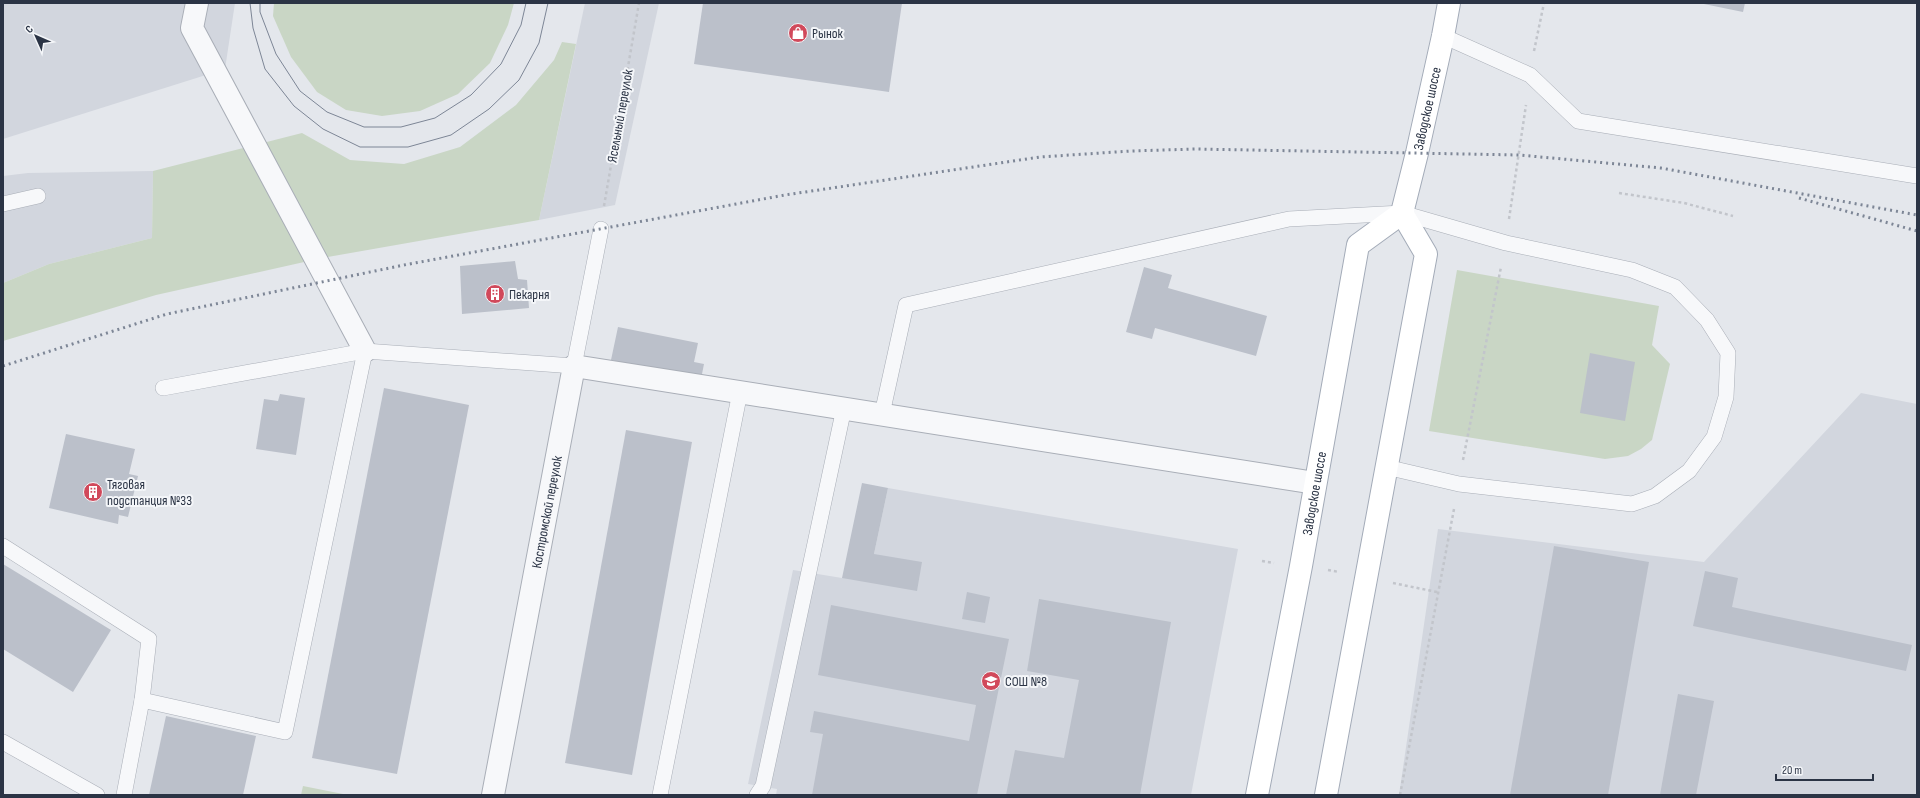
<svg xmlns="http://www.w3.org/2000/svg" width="1920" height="798" viewBox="0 0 1920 798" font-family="'Sofia Sans Condensed',sans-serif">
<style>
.built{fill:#d2d6de}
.green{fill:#c9d6c5}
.building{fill:#bbc0ca}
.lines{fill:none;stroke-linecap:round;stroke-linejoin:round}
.lane-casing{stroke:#a9aeb7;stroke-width:16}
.street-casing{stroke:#a9aeb7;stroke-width:24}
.primary-casing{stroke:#a3abb8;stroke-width:24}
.path{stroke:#c2c5cb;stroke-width:2.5;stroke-dasharray:3 3;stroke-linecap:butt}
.lane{stroke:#f7f8fa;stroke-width:15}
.street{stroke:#f7f8fa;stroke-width:22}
.primary{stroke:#fff;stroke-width:22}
.tram{stroke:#7d8696;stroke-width:1}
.rail{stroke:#7d8696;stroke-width:3;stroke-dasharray:2 4;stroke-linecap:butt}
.labels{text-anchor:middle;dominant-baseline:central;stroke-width:4;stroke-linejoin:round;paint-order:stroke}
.poi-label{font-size:14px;fill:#2b3445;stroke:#f4f6f9;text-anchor:start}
.street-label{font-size:14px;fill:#2b3445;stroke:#f4f6f9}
</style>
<rect width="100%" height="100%" fill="#e4e7ec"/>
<g class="built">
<polygon points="3,3 235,3 225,69 3,139"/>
<polygon points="585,3 659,3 615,205 539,220"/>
<polygon points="153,171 152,238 49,264 3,283 3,176 28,173"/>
<polygon points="1861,393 1917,404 1917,795 1399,795 1438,529 1704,562"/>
<polygon points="888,488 1238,549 1191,795 776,795 777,789 748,784 793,570 842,578 874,554"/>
</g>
<g class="green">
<polygon points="274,3 514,3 508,25 490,63 458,94 420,111 382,116 346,110 317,92 291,57 273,16"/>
<polygon points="562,42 576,44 539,220 322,258 156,295 3,341 3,283 49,264 152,238 153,171 302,133 350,160 404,164 460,147 516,105 554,60"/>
<polygon points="1457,270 1659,306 1652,345 1670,364 1652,440 1641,449 1628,456 1605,459 1429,431"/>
<polygon points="303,786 348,795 301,795"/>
</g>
<g class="building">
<polygon points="703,3 902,3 889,92 694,64"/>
<polygon points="1699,3 1745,3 1743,12"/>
<polygon points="515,261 518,279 527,280 529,308 462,314 460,266"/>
<polygon points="1144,267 1172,275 1168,288 1267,316 1256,356 1155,328 1152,339 1126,332"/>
<polygon points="618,327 698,343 694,362 704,364 701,379 611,360"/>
<polygon points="1590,353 1635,362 1625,421 1580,413"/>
<polygon points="384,388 469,405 397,774 312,758"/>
<polygon points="280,394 305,398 296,455 256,449 264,399 278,401"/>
<polygon points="626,430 692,442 632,775 565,763"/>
<polygon points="66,434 135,449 129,474 138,476 128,517 119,515 118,524 49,508"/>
<polygon points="862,483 888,488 874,554 922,562 917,591 842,578"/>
<polygon points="1554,546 1649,562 1608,795 1510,795"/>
<polygon points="3,564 111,630 73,692 3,649"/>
<polygon points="1705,571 1738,578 1732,607 1912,645 1906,671 1693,626"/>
<polygon points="967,592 990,597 985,623 962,619"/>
<polygon points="1039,599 1171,622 1140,795 1006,795 1015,750 1064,758 1079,680 1027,671"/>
<polygon points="831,605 1009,639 977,795 812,795 823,734 810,732 814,711 969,741 976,705 818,675"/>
<polygon points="1678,694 1714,701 1696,795 1660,795"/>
<polygon points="166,716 256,736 243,795 149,795"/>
</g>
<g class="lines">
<defs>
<g id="lane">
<polyline points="1443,36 1530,75 1578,121 1917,176"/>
<polyline points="3,204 38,196"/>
<polyline points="163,388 365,351 574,366 601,229"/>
<polyline points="882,414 906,305 1289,219 1402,213 1506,243 1632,270 1675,287 1707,320 1728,353 1726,397 1714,437 1689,471 1655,496 1632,504 1459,484 1386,467"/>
<polyline points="3,546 149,639 142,700"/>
<polyline points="3,742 97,795"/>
<polyline points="124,795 142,700 285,732 365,351"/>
<polyline points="660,795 740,392"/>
<polyline points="757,795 763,786 844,408"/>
</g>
<g id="street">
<polyline points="197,3 192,28 365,351"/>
<path id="s1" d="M 493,795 L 574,366 L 1315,483"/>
</g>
<g id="primary">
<path id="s2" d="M 1257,795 L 1301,566 L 1358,245 L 1402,213 L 1417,153 L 1443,36 L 1449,3"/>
<polyline points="1326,795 1426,254 1402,213"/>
</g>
</defs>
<use href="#lane" class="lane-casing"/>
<use href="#street" class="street-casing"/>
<use href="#primary" class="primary-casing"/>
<g class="path">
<polyline points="1534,51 1544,3"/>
<polyline points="1619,193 1684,203 1733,216"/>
<polyline points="604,206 639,3"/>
<polyline points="1509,219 1526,105"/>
<polyline points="1463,460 1501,267"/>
<polyline points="1262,561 1274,563"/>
<polyline points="1328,570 1339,572"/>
<polyline points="1393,583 1437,592"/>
<polyline points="1400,795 1454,509"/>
</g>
<use href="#lane" class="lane"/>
<use href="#street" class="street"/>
<use href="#primary" class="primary"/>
<g class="tram">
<polyline points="250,3 253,28 265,69 294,106 323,129 360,147 408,147 451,135 489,109 519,80 539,43 548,3"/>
<polyline points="260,3 260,12 276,54 300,91 327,112 364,127 401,127 435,118 471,95 501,64 521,25 526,3"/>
</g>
<g class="rail">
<polyline points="1799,198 1917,231"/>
<polyline points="3,366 167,314 404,265 785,195 1040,157 1131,151 1196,149 1519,155 1661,168 1917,215"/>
</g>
</g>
<defs>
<symbol id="shop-disc" viewBox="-11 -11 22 22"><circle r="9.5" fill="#d1495b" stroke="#f4f6f9"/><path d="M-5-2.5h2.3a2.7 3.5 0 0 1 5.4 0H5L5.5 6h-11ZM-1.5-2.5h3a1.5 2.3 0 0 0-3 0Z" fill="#fff"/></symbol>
<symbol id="building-disc" viewBox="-11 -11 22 22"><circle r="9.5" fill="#d1495b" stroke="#f4f6f9"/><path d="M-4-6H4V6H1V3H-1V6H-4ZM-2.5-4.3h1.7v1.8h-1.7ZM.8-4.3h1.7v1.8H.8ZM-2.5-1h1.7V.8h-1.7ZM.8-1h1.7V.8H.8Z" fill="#fff"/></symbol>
<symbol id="school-disc" viewBox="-11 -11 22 22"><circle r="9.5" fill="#d1495b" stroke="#f4f6f9"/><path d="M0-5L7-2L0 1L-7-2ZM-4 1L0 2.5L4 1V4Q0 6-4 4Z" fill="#fff"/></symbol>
</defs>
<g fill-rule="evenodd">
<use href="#shop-disc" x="787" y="22" width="22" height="22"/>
<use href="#building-disc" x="484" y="283" width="22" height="22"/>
<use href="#building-disc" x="82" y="481" width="22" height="22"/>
<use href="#school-disc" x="980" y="670" width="22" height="22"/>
</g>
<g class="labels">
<g class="poi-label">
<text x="812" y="33">Рынок</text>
<text x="509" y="294">Пекарня</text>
<text x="107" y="484">Тяговая<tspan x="107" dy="16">подстанция №33</tspan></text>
<text x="1005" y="681">СОШ №8</text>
</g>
<g class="street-label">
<text stroke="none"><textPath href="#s2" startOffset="721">Заводское шоссе</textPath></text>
<text transform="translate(620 116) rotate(-80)">Ясельный переулок</text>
<text stroke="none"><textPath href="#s2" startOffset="307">Заводское шоссе</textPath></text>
<text stroke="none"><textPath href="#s1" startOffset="288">Костромской переулок</textPath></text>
</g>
</g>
<rect width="1920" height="798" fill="none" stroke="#2b3445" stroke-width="8"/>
<g transform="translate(36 36) rotate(315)" stroke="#f4f6f9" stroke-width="3" paint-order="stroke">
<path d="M0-3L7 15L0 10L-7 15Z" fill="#2b3445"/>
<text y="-6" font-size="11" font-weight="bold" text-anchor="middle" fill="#2b3445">С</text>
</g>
<path d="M1776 774v6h97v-6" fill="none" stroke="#2b3445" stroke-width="2"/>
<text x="1782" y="774" font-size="12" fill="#2b3445" stroke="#f4f6f9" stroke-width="3" paint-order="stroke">20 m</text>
</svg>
